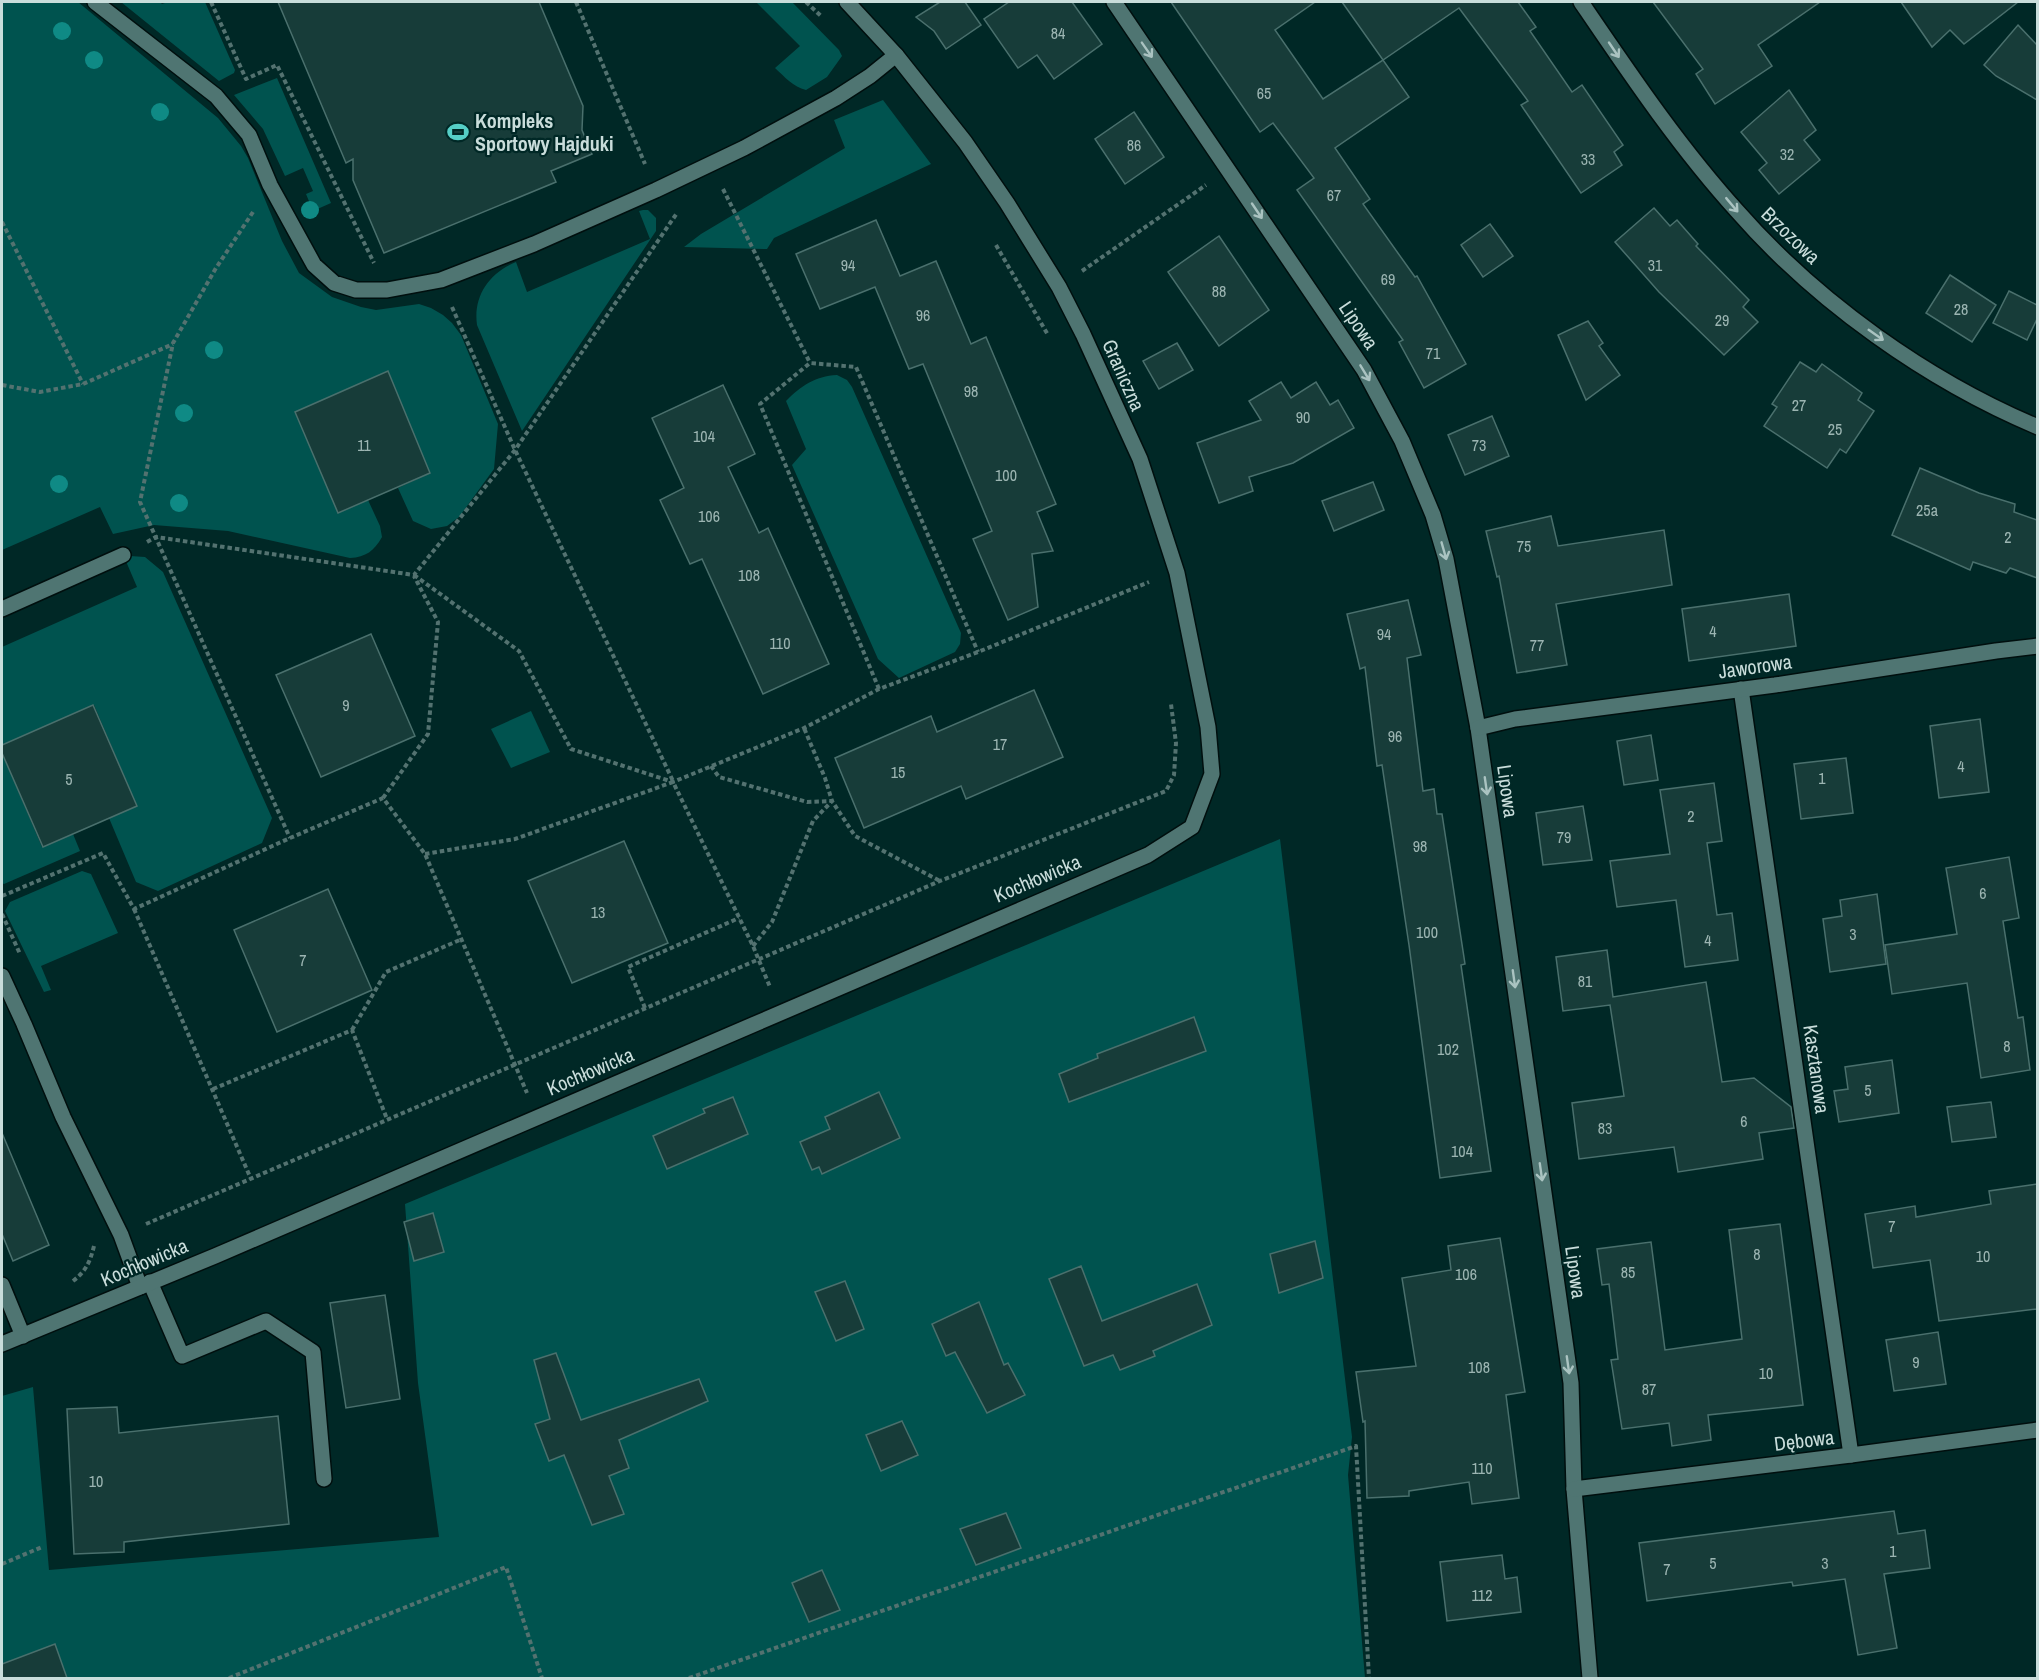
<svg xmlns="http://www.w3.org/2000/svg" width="2039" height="1680" viewBox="0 0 2039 1680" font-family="'Archivo Narrow',sans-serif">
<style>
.green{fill:#00534f}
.building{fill:#173c39;stroke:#4a706d;stroke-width:1.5}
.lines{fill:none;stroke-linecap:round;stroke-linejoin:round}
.minor-casing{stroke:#000f0e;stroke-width:18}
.path{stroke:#537270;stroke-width:4;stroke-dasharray:4.5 3;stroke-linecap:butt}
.minor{stroke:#4f7572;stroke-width:15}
.tree{fill:#0f8a85}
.oneway{stroke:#aac3c1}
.labels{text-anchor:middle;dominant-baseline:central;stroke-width:4.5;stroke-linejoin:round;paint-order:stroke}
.number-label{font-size:16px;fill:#9cb5b2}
.poi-label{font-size:20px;font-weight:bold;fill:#c9dddb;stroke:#002826;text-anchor:start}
.street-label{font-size:20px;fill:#c9dddb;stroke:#002826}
</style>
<rect width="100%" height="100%" fill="#002826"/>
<g class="green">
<path d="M 2,2 L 78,2 L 218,118 L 241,146 L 248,158 L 282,241 L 299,273 L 332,297 L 361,307 L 376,310 L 419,304 L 431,308 L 443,315 L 452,323 L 461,335 L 498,424 L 494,469 L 459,517 L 447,526 L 431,529 L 413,521 L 398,488 L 430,473 L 388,372 L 339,512 L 368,500 L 380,526 L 382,537 C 374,551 366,557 350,558 L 228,531 L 154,525 L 113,534 L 100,507 L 2,550 Z"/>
<polygon points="121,2 160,2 162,4 168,2 205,2 235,70 234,73 219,81"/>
<path d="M 756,2 L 792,2 L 839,50 L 842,56 L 827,77 L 806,90 C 793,87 785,77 775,68 L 800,46 Z"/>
<polygon points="277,78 331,203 313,211 306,194 313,191 303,168 285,176 263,129 234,95"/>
<polygon points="883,100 931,164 774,238 767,249 684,247 701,234 845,148 834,120"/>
<path d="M 643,210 L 648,210 L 656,218 L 656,231 L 522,431 L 477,325 C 473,296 489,273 516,262 L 527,292 L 650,239 L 639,211 Z"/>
<path d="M 837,375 L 847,380 L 852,387 L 961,633 L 960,644 L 955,652 L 899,678 L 878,659 L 792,465 L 806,449 L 786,401 C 801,386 815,376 837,375 Z"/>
<polygon points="130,556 145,557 163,572 272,818 262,843 158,891 136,882 109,818 137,806 94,705 2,745 2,647 137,587 125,559"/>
<polygon points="531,711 550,752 511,768 491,729"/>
<polygon points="2,753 42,847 73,834 80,851 4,884 2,883"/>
<polygon points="1280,839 1352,1437 1348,1475 1365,1678 2,1678 2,1396 33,1387 49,1570 439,1537 418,1383 405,1204"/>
<polygon points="82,871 91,874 118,933 41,966 51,990 44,992 5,911 10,902"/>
</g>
<g class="building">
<polygon points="278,2 539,2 583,106 582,130 592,154 551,171 556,182 384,253 353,180 353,159 346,163"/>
<polygon points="940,2 965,2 981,25 946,49 934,31 916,17"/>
<polygon points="1009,2 1072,2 1102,44 1054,79 1037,55 1018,68 984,19"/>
<polygon points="1171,2 1315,2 1275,30 1323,99 1383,60 1409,97 1335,148 1370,199 1363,204 1415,277 1417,276 1466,364 1424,388 1399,342 1403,340 1297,190 1314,178 1273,123 1260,132"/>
<polygon points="1342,2 1518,2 1536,27 1530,31 1572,92 1582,85 1623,145 1614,152 1622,165 1581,193 1521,105 1528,101 1459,8 1383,60"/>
<polygon points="1653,2 1820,2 1758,45 1772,66 1715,104 1696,74 1703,69"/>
<polygon points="1901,2 2018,2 1964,44 1950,30 1932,47"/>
<polygon points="2018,25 2037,45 2037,100 1996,76 1984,65"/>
<polygon points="1789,90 1816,130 1804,140 1820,160 1779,194 1759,170 1767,163 1741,132"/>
<polygon points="1134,112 1164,157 1125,184 1095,139"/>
<polygon points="1654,208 1670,226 1677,220 1698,244 1696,246 1749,300 1743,307 1758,322 1724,355 1659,292 1615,242"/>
<polygon points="876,220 900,276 936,261 971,344 986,337 1056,504 1037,512 1053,551 1032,554 1038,607 1008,620 973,539 992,531 923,364 909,369 875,287 820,309 796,254"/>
<polygon points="1490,224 1513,256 1483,277 1461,245"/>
<polygon points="1219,236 1269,310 1219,346 1168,272"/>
<polygon points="1950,275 1996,305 1972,342 1926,313"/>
<polygon points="2009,291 2037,305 2037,319 2027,340 1993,323"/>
<polygon points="1588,321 1603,343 1599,346 1620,375 1586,400 1558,335"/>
<polygon points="1177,343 1193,370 1159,389 1143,361"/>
<polygon points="1800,362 1816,372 1822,364 1862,393 1858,400 1874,411 1846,453 1840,449 1827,468 1764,426 1777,407 1772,404"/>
<polygon points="388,371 430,473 338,513 295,412"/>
<polygon points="1281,382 1291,398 1316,382 1330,405 1338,400 1354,428 1293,463 1249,477 1253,491 1219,503 1197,443 1261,420 1249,401"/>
<polygon points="723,385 755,454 728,467 759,533 768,528 829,664 763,694 702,559 690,564 660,500 684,488 652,418"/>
<polygon points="1492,416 1509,456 1465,475 1448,435"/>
<polygon points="1920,468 1979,493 2015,504 2014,512 2037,520 2037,578 2010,568 2006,573 1973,562 1970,570 1892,535"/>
<polygon points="1373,482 1384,510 1334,531 1322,501"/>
<polygon points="1551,516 1558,546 1664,530 1672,585 1556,604 1567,665 1517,673 1499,576 1497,577 1486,531"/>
<polygon points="1789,594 1796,646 1689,661 1682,609"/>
<polygon points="1408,600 1421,655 1407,658 1423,791 1434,789 1437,814 1442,814 1465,964 1461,965 1491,1171 1440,1178 1409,945 1382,765 1377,766 1365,667 1360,669 1347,614"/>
<polygon points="371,634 415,736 321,777 276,675"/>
<polygon points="1034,690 1063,757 966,799 961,786 864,828 835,758 931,716 937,732"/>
<polygon points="93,705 137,806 43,847 2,753 2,745"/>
<polygon points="1980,719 1989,792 1939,798 1930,726"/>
<polygon points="1651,735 1658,780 1624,785 1617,741"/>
<polygon points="1846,758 1853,813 1801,819 1794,764"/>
<polygon points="1714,783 1722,841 1707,843 1717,915 1732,913 1738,960 1685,967 1676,900 1617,907 1610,861 1670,854 1660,790"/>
<polygon points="1583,806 1592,860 1543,865 1536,813"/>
<polygon points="624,841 668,943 572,983 528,881"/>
<polygon points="2009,857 2019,918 2003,921 2018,1018 2023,1017 2030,1070 1981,1078 1967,983 1892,994 1885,945 1957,934 1946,868"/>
<polygon points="328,889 372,990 277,1032 234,930"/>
<polygon points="1877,894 1886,964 1830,972 1823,919 1842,916 1840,900"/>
<polygon points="1607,950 1613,997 1706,982 1722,1082 1754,1078 1791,1107 1794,1128 1759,1133 1763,1159 1678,1172 1674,1147 1579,1159 1572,1103 1624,1096 1610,1005 1563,1011 1556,957"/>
<polygon points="1194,1017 1206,1051 1069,1102 1059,1074 1098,1058 1097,1054"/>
<polygon points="1892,1060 1899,1113 1839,1122 1834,1091 1848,1089 1845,1067"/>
<polygon points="879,1092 900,1138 822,1174 819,1167 812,1170 800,1142 830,1129 825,1117"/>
<polygon points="733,1097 748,1134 667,1169 653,1136 705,1113 703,1109"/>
<polygon points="1991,1102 1996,1137 1952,1142 1947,1107"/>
<polygon points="2,1133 49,1245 13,1261 2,1234"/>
<polygon points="2037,1184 2037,1309 1939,1321 1930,1260 1873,1268 1865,1214 1915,1206 1916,1217 1991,1204 1989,1191"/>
<polygon points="433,1213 444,1252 414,1261 404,1222"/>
<polygon points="1780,1224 1803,1405 1708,1415 1711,1440 1672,1446 1669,1423 1622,1429 1611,1360 1618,1359 1609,1284 1602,1285 1597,1249 1651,1242 1665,1350 1742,1339 1729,1230"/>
<polygon points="1500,1238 1525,1392 1506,1395 1519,1498 1472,1504 1469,1482 1409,1491 1409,1496 1367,1498 1365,1421 1363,1422 1356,1372 1416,1366 1402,1278 1451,1270 1448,1246"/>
<polygon points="1315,1241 1323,1278 1279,1293 1270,1254"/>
<polygon points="1081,1266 1102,1321 1197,1284 1212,1325 1153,1351 1155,1356 1120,1370 1113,1355 1084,1366 1049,1279"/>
<polygon points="845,1281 864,1329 836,1341 815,1292"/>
<polygon points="385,1295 400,1399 346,1408 330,1303"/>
<polygon points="979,1302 1004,1365 1008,1363 1025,1395 987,1413 955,1352 946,1356 932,1324"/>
<polygon points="1938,1332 1946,1384 1894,1391 1886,1340"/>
<polygon points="556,1353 581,1420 699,1379 708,1401 619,1440 629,1468 609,1476 624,1514 592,1525 564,1455 549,1461 535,1424 550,1419 534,1360"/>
<polygon points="117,1407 119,1433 278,1416 289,1524 124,1542 124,1552 74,1554 67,1409"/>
<polygon points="902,1421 918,1455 881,1471 866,1435"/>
<polygon points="1894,1511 1898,1534 1925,1530 1930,1568 1884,1574 1897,1648 1858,1655 1845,1579 1793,1586 1792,1582 1647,1601 1639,1543"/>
<polygon points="1006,1513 1021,1548 976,1565 960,1529"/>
<polygon points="1502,1555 1505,1579 1517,1577 1521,1612 1447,1621 1440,1562"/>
<polygon points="822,1570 840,1610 809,1622 792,1583"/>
<polygon points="55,1644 67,1678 2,1678 2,1664"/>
</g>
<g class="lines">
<defs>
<g id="minor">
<polyline points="95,2 216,96 249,135 270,185 314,265 334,283 356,290 387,290 441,280 534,244 656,190 744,148 836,98 870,76 896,55"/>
<polyline points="1114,2 1364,370 1402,441 1433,515 1446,559 1478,728 1571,1383 1574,1489 1590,1678"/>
<path d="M 1581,2 C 1630,74 1679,147 1738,212 C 1817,302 1928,381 2038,427"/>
<polyline points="2,609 123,555"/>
<polyline points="1741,689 1851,1455"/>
<polyline points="1478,728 1515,719 1775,685 1996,651 2038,646"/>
<polyline points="2,976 24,1024 63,1117 121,1235 140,1287"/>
<polyline points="150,1282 182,1356 266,1321 313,1352 324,1479"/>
<polyline points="2,1285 23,1336"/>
<polyline points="2,1344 215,1256 1148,855 1192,827 1212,774 1208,727 1177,573 1140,459 1083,334 1059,287 1007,203 965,142 896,55 847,2"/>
<polyline points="1574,1489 1851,1455 2038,1430"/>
</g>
</defs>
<use href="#minor" class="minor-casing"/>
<g class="path">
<polyline points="211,2 246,79 277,65 374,263"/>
<polyline points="576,2 645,164"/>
<polyline points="806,2 821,16"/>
<polyline points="723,189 810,363"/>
<polyline points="253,212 216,268 173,343 140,502 290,838"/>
<polyline points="2,222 83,384"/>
<polyline points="996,245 1048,335"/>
<polyline points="1082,271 1206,185"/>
<polyline points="452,307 515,450 673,781"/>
<polyline points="2,385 40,392 83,384 173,344"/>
<polyline points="147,542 156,537 414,575 515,450 677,213"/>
<polyline points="414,575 519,651 571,749 673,782 804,728 879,689 978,652 1149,582"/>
<polyline points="879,689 760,404 810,363 856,367 978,652"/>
<polyline points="711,766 719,777 807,802 832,801 855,836 940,881"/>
<polyline points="383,798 428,734 438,622 414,576"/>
<polyline points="425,854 515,839 673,782 753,946 770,987"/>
<polyline points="2,896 103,853 134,909 290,838 383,798 425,854 527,1093"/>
<polyline points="134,909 251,1179"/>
<polyline points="2,914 20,954"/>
<polyline points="753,946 772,922 813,821 832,801 825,778 804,728"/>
<polyline points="645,1008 628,967 739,918"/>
<polyline points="352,1030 386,972 462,939"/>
<polyline points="213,1089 352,1030 387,1119"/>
<polyline points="146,1224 940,881 1166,791 1174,775 1176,743 1171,704"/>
<path d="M 73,1281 C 86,1271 90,1262 94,1246"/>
<polyline points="2,1564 42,1547"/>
<polyline points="229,1678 506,1567 542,1678"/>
<polyline points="689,1678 1356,1446 1369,1678"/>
</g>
<use href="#minor" class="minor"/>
</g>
<g class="tree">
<circle cx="62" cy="31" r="9"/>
<circle cx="94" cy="60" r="9"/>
<circle cx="160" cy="112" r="9"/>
<circle cx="310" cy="210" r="9"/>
<circle cx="214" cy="350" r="9"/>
<circle cx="184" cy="413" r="9"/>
<circle cx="59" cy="484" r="9"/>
<circle cx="179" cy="503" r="9"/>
</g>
<defs><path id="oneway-shaft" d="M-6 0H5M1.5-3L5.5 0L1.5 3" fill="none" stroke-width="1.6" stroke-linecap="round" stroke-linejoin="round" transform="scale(1.5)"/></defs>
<g class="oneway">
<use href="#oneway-shaft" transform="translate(1147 50) rotate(55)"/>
<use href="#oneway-shaft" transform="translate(1614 50) rotate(56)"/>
<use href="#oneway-shaft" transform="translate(1732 205) rotate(50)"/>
<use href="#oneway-shaft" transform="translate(1257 211) rotate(56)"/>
<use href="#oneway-shaft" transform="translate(1876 335) rotate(35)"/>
<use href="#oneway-shaft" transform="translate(1365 373) rotate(59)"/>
<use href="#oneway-shaft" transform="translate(1444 551) rotate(74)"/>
<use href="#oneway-shaft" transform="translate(1486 786) rotate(82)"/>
<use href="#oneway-shaft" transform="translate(1514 979) rotate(82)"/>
<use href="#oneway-shaft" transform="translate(1541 1172) rotate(82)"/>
<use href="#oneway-shaft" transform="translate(1568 1365) rotate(82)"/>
</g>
<defs>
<symbol id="stadium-bare" viewBox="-9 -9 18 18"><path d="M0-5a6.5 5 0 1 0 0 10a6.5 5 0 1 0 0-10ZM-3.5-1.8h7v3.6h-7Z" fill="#55cec6" stroke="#002826" stroke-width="2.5" paint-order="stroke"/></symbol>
</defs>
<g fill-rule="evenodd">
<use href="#stadium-bare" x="443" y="117" width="30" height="30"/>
</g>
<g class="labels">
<g class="number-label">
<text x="1058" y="33">84</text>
<text x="1264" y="93">65</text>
<text x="1134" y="145">86</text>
<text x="1787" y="154">32</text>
<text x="1588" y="159">33</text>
<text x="1334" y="195">67</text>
<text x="848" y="265">94</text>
<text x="1655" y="265">31</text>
<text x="1388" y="279">69</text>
<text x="1219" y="291">88</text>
<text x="1961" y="309">28</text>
<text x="923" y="315">96</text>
<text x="1722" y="320">29</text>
<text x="1433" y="353">71</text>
<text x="971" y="391">98</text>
<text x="1799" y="405">27</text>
<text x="1303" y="417">90</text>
<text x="1835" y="429">25</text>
<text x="704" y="436">104</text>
<text x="364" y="445">11</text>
<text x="1479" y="445">73</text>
<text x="1006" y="475">100</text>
<text x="1927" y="510">25a</text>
<text x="709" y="516">106</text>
<text x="2008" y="537">2</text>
<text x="1524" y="546">75</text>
<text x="749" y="575">108</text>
<text x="1713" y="631">4</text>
<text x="1384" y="634">94</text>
<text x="780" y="643">110</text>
<text x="1537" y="645">77</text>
<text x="346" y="705">9</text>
<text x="1395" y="736">96</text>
<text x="1000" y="744">17</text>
<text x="1961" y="766">4</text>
<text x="898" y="772">15</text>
<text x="1822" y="778">1</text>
<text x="69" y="779">5</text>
<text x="1691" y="816">2</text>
<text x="1564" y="837">79</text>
<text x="1420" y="846">98</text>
<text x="1983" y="893">6</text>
<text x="598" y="912">13</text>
<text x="1427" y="932">100</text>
<text x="1853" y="934">3</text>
<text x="1708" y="940">4</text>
<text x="303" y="960">7</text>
<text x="1585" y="981">81</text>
<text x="2007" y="1046">8</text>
<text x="1448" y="1049">102</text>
<text x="1868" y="1090">5</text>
<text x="1744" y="1121">6</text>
<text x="1605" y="1128">83</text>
<text x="1462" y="1151">104</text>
<text x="1892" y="1226">7</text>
<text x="1757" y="1254">8</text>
<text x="1983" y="1256">10</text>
<text x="1628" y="1272">85</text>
<text x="1466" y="1274">106</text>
<text x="1916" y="1362">9</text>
<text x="1479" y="1367">108</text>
<text x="1766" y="1373">10</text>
<text x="1649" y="1389">87</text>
<text x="1482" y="1468">110</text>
<text x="96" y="1481">10</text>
<text x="1893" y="1551">1</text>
<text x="1713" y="1563">5</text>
<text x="1825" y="1563">3</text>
<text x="1667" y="1569">7</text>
<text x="1482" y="1595">112</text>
</g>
<g class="poi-label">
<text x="475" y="120">Kompleks<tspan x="475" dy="23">Sportowy Hajduki</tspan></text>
</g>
<g class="street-label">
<text transform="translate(1791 235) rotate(44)">Brzozowa</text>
<text transform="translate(1359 325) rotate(56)">Lipowa</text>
<text transform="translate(1124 375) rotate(66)">Graniczna</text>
<text transform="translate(1755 666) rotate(-8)">Jaworowa</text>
<text transform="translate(1508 791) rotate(82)">Lipowa</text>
<text transform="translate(1037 878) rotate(-23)">Kochłowicka</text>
<text transform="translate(1817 1069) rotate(82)">Kasztanowa</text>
<text transform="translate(590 1071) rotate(-23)">Kochłowicka</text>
<text transform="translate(144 1262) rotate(-23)">Kochłowicka</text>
<text transform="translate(1576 1272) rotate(82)">Lipowa</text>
<text transform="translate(1804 1440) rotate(-7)">Dębowa</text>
</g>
</g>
<rect width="2039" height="1680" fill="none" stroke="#c9dddb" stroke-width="6"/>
</svg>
